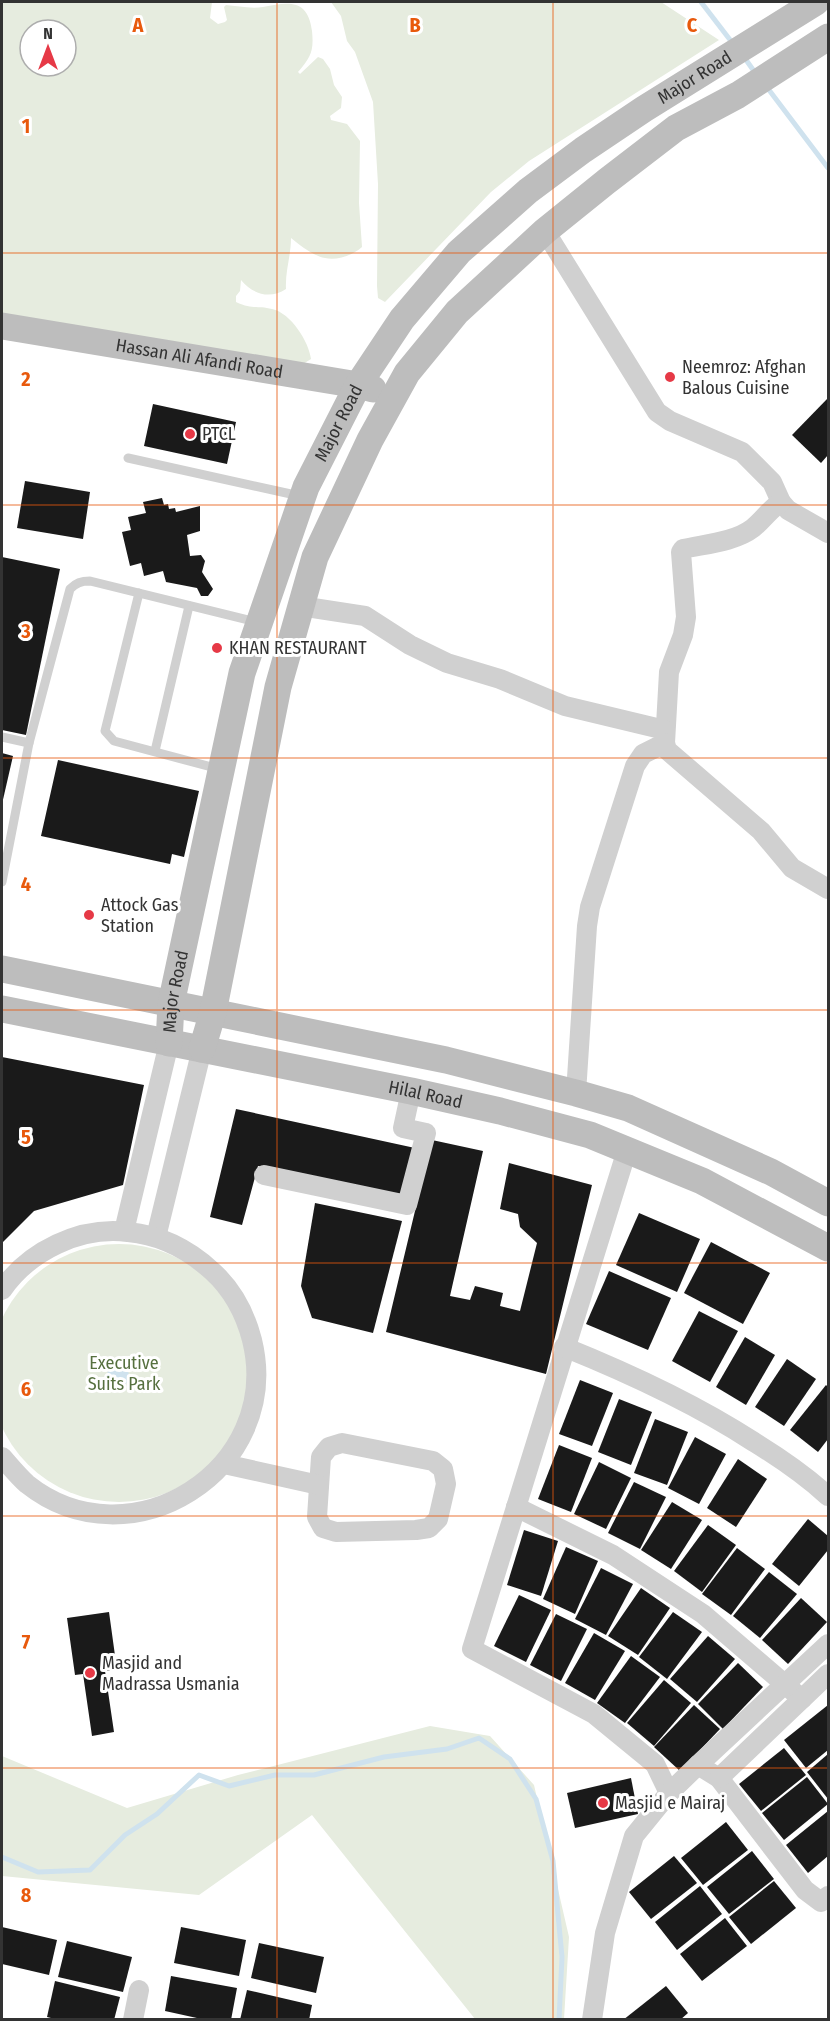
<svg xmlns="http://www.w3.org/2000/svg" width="830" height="2021" viewBox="0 0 830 2021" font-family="'Fira Sans Condensed',sans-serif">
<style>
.green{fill:#e6ecdf;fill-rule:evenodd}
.water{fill:#cfe2ee}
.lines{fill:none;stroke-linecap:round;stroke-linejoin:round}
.stream{stroke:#cfe2ee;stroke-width:5}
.building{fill:#1a1a1a}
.lane{stroke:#d0d0d0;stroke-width:9}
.street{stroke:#d0d0d0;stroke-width:20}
.secondary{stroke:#bdbdbd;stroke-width:27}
.grid{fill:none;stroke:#e8590c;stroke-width:1.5;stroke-opacity:0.55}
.poi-dot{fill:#e63946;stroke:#fff;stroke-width:2}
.labels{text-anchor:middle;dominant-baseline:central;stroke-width:6;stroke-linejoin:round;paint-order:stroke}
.street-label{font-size:18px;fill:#333;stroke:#fff}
.poi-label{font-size:18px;fill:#333;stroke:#fff;text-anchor:start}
.park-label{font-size:18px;fill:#56703f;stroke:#fff}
.grid-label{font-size:20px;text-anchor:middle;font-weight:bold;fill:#e8590c;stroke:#fff;stroke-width:6;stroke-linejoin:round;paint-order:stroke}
</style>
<rect width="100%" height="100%" fill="#fff"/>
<g class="green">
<path d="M 2,2 L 212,2 L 210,18 L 218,24 L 225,22 L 227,20 L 224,7 L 226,5 C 237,6 251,9 263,7 C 291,1 308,0 312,31 C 314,51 311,57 298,72 L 300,74 L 318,57 L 323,59 L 330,69 L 334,85 L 342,97 L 341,108 L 330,116 L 331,120 L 347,124 L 360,141 L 359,203 L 362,247 C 353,255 337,261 325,258 C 313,256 300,245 291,238 C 291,256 285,271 286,289 C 271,299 253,295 241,280 L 240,291 L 236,296 L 236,302 C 253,310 258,305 272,309 C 291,313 309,342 311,359 L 303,364 L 2,313 ZM 30,30 L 66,30 L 66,66 L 30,66 Z"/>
<polygon points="331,2 661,2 719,40 529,161 491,192 385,302 378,298 377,286 378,184 373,102 355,52 347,41 341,16"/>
<circle cx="119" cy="1373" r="129"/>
<polygon points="430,1726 490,1736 534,1785 569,1937 564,2019 475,2019 312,1815 199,1895 2,1876 2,1756 127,1808 238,1775"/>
</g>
<circle class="water" cx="118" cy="1376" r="11"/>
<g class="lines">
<g class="stream">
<polyline points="701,2 734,45"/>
<polyline points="744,57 756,74"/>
<polyline points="766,86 828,168"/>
<polyline points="2,1857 38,1872 90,1870 125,1835 157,1814 199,1775 229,1786 275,1775 314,1775 384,1757 447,1749 479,1738 510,1759 536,1799 553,1861 562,1957 559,2020"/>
</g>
</g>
<g class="building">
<polygon points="828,398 828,455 821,463 792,435"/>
<polygon points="153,404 236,422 227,464 144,446"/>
<polygon points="25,481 90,492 83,539 17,528"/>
<polygon points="162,498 164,505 168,504 169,509 175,508 176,512 200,506 200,531 187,535 190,556 201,555 205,561 202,572 213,589 208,596 201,596 197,588 166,582 163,571 144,576 141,563 130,566 122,532 131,530 128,517 146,513 143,502"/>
<polygon points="2,557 60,569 26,735 2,730"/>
<polygon points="2,753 13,756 2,804"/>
<polygon points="58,760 199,791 184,857 172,854 170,864 41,836"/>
<polygon points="2,1057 144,1085 123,1185 34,1211 2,1243"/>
<polygon points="236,1109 415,1148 403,1196 258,1166 242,1225 210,1217"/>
<polygon points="432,1140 483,1151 450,1296 470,1300 475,1286 503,1293 500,1306 520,1311 537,1243 520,1227 518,1214 500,1209 509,1163 592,1185 546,1374 386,1332"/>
<polygon points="315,1203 402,1221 373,1333 312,1318 301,1286"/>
<polygon points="639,1213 700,1239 677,1292 616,1265"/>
<polygon points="711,1242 770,1273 743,1324 684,1293"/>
<polygon points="609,1271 671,1298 648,1350 586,1324"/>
<polygon points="699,1311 738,1331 710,1382 672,1361"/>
<polygon points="745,1337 775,1355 746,1405 716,1387"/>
<polygon points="787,1359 816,1379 784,1426 755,1407"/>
<polygon points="580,1380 613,1393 592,1446 559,1434"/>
<polygon points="826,1385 828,1387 828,1439 818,1452 790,1430"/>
<polygon points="619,1399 652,1412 631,1465 598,1452"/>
<polygon points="655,1419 688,1432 667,1485 634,1473"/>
<polygon points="695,1437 726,1454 699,1504 668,1488"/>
<polygon points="559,1445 592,1458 571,1512 538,1499"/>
<polygon points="738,1459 767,1479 736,1527 707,1508"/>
<polygon points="599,1462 631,1478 606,1529 574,1514"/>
<polygon points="634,1482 666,1497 640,1549 608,1533"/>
<polygon points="672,1502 702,1520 671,1569 641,1550"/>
<polygon points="808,1519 828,1536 828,1550 799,1586 772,1564"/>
<polygon points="708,1525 736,1545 702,1592 674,1571"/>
<polygon points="524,1530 558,1541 541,1596 507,1585"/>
<polygon points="566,1547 598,1561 575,1614 543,1599"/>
<polygon points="737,1548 765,1569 731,1615 702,1594"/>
<polygon points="601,1568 633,1584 606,1635 575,1619"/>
<polygon points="769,1572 797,1594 760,1638 733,1616"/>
<polygon points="641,1588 670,1608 638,1655 608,1636"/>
<polygon points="519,1595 551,1610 526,1662 494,1646"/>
<polygon points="801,1598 827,1622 788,1664 762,1640"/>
<polygon points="109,1612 117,1670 105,1671 114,1732 92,1736 83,1674 75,1675 67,1618"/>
<polygon points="673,1612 702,1632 667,1679 639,1657"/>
<polygon points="556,1614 587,1629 561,1681 530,1665"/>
<polygon points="594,1633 625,1651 595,1700 565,1683"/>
<polygon points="708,1636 735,1659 697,1702 670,1679"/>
<polygon points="631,1656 660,1677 625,1723 597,1703"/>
<polygon points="738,1663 763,1687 723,1729 698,1704"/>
<polygon points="664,1680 691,1703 654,1746 627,1723"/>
<polygon points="694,1705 720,1729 680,1771 654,1747"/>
<polygon points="828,1705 828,1750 806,1768 784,1740"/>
<polygon points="784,1748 806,1775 761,1811 739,1784"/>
<polygon points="828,1754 828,1799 807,1772"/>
<polygon points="807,1777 828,1804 784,1840 762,1813"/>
<polygon points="631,1778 638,1814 575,1828 567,1793"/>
<polygon points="828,1811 828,1856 808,1873 786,1845"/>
<polygon points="726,1822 748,1850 703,1885 681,1858"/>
<polygon points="752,1851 774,1879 729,1914 707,1887"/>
<polygon points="674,1856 697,1883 651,1919 629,1892"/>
<polygon points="774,1881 796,1908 751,1944 729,1917"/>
<polygon points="700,1886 722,1914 677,1950 655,1922"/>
<polygon points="725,1918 747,1946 702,1981 680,1954"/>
<polygon points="2,1927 57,1940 49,1975 2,1964"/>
<polygon points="181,1927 246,1940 239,1976 174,1963"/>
<polygon points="67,1941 132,1957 123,1992 58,1977"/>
<polygon points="259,1943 324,1957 316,1993 251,1978"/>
<polygon points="171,1976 237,1988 231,2020 206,2020 165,2011"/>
<polygon points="55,1981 120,1997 114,2020 59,2020 47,2017"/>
<polygon points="666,1986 688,2013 680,2020 623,2020"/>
<polygon points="247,1990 312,2005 309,2020 240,2020"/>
</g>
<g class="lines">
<g class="lane">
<polyline points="128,458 300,496"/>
<polyline points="139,593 105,731 114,741 219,769"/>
<path d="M 2,737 L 29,743 L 70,589 C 76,583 81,581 90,581 L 256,622"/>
<polyline points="155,751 189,606"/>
<polyline points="2,882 29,743"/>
</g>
<g class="street">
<polyline points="545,231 657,412 670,421 742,452 772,482 781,502 788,510 828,533"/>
<path d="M 781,502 C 770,509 763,520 753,528 C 735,542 705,544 683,549 L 681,552 L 686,617 L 683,635 L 669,672 L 665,743 L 667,750 L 761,831 L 792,868 L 828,889"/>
<polyline points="300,606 365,616 410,645 447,663 500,679 565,706 665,730"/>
<polyline points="576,1093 587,926 590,907 635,766 643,754 665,743"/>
<polyline points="627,1150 472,1649 594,1714 655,1764 669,1793"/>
<polyline points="264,1175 407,1205 426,1133 403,1128 411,1091"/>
<polyline points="124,1231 169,1043"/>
<polyline points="156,1237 202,1049"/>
<path d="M 2,1290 C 29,1251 80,1226 128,1232 C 161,1235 188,1249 212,1271 C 233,1290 245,1313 252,1340 C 284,1470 130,1566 27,1484 C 18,1476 10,1466 2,1457"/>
<path d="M 564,1347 C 631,1374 694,1403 754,1442 C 780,1458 806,1476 828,1496"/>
<polygon points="342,1443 433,1461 443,1469 446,1484 438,1519 429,1528 416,1530 336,1532 323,1528 317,1517 321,1457 329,1447"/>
<polyline points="224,1464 319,1485"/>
<polyline points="516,1507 613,1555 703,1614 802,1699"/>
<polyline points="698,1765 719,1778 805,1890 821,1902 828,1896"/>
<polyline points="719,1778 828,1674"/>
<polyline points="133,2020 139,1990"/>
<polyline points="592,2020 605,1933 634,1836 669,1793 698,1765 828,1644"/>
</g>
<g class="secondary">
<path id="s1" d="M 2,326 L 358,385 L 373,389"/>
<polyline points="2,969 446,1060 576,1093 628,1108 771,1172 828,1203"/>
<path id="s2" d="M 2,1009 L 411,1091 L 500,1111 L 590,1135 L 702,1181 L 828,1248"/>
<path id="s3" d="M 169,1043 L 171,1004 L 242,673 L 306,487 L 358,385 L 402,319 L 459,252 L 528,191 L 583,150 L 644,109 L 816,2"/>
<polyline points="202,1049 213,1012 278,687 315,557 370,440 407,373 457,312 545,231 607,181 676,128 738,95 828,37"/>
</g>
</g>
<path class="grid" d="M 277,2 L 277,2020M 553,2 L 553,2020M 2,253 L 828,253M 2,505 L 828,505M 2,758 L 828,758M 2,1010 L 828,1010M 2,1263 L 828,1263M 2,1516 L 828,1516M 2,1768 L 828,1768"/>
<g class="poi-dot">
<circle cx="670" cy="377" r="6"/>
<circle cx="190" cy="434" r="6"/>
<circle cx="217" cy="648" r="6"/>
<circle cx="89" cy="915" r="6"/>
<circle cx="90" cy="1673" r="6"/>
<circle cx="603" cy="1803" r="6"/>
</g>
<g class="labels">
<g class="street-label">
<text stroke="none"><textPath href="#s3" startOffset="1150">Major Road</textPath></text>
<text stroke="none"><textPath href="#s1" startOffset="200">Hassan Ali Afandi Road</textPath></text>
<text stroke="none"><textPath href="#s3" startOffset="646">Major Road</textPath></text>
<text stroke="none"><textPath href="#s3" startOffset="52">Major Road</textPath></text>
<text stroke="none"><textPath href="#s2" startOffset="432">Hilal Road</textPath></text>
</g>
<g class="poi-label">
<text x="682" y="367">Neemroz: Afghan<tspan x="682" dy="21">Balous Cuisine</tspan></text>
<text x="202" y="434">PTCL</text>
<text x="229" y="648">KHAN RESTAURANT</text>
<text x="101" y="905">Attock Gas<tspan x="101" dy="21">Station</tspan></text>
<text x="102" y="1663">Masjid and<tspan x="102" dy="21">Madrassa Usmania</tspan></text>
<text x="615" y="1803">Masjid e Mairaj</text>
</g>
<g class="park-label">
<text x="124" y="1363">Executive<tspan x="124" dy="21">Suits Park</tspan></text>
</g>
</g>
<g class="grid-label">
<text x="138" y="32">A</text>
<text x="415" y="32">B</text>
<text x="692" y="32">C</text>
<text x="26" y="133">1</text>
<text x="26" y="386">2</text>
<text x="26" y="638">3</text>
<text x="26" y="891">4</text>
<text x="26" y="1144">5</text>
<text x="26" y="1396">6</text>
<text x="26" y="1649">7</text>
<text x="26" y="1902">8</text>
</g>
<rect width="830" height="2021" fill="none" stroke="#333333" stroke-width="6"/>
<g transform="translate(48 48)"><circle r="28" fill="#ffffff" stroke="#adadad" stroke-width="1.5"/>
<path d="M0-4.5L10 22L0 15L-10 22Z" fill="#e63946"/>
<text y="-9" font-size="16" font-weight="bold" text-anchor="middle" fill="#333333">N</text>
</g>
</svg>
